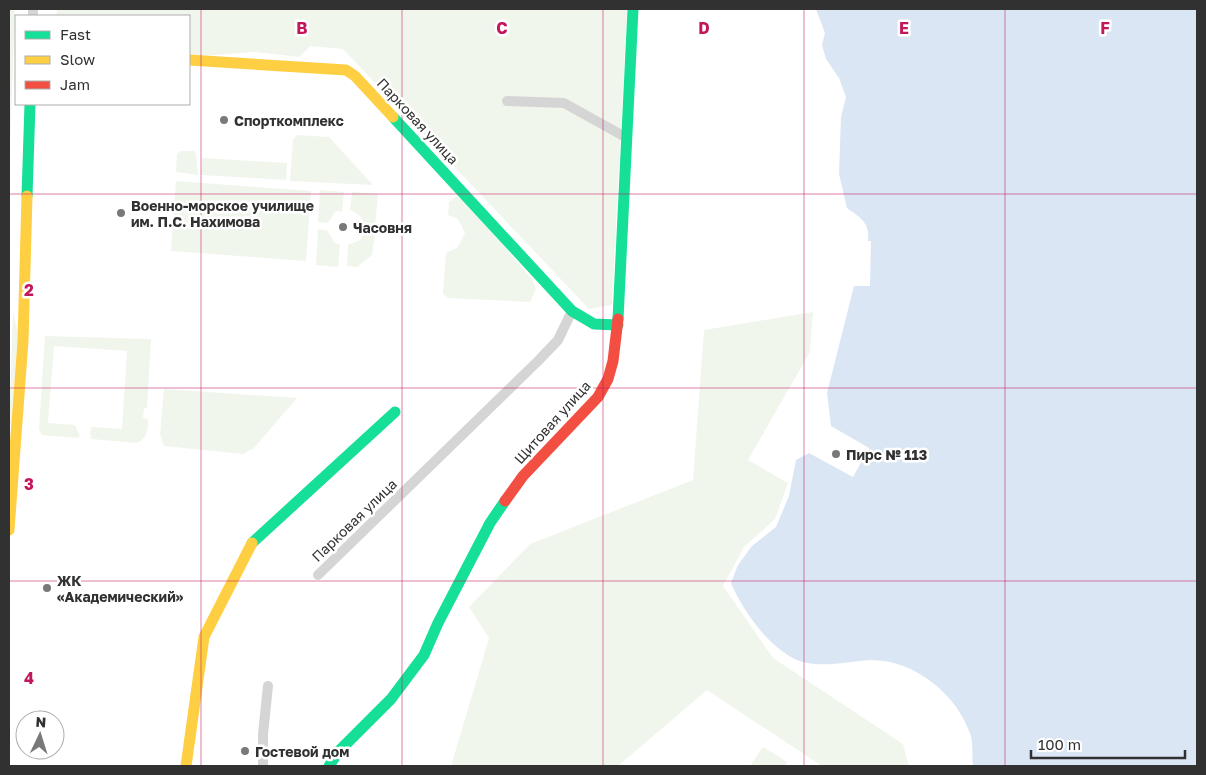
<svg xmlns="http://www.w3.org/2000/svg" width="1206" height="775" viewBox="0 0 1206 775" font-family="'Golos Text',sans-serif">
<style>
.green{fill:#f1f6ed}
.water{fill:#dae6f4}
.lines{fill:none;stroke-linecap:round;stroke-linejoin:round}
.street{stroke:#d5d5d5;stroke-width:10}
.fast{stroke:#16e098;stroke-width:11}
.slow{stroke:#ffcf43;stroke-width:11}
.jam{stroke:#f24e42;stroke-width:11}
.grid{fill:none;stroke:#c2185b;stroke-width:1;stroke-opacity:0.55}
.poi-dot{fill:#797979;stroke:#fff;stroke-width:2}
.labels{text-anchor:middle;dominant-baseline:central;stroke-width:5;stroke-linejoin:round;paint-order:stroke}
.poi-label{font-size:14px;font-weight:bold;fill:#313131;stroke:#fff;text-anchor:start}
.street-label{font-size:14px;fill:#313131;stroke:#fff}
.grid-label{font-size:16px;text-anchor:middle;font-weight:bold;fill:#c2185b;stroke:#fff;stroke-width:5;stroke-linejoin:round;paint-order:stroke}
</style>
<rect width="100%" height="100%" fill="#fff"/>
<g class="green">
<polygon points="9,9 15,9 9,176"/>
<polygon points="57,9 627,9 612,305 589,309 343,49 310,46 300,57 255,52 189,57 189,16 56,16"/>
<polygon points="298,135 329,137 373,185 290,181 293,139"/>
<polygon points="181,151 194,151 196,154 198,175 176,172 177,154"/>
<polygon points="202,158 287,163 286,180 201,175"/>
<polygon points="176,181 311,191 306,261 171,251"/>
<polygon points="320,190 344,192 342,212 336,211 328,223 318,222"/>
<path d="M 352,192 L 378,194 L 375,226 L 364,225 C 363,217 358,213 350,210 Z"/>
<polygon points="456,197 464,200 532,279 536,289 530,302 448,298 443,294 446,253 458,247 465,233 458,219 448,215 449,202"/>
<polygon points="318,229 327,230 334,242 340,245 338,267 316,265"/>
<polygon points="365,233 375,234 372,255 357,267 347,266 348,245 360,240"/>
<polygon points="13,312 18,332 11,424 9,424"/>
<polygon points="813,312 810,352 748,460 788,483 775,519 744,547 723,586 773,658 903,744 909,766 822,766 707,690 618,766 451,766 489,638 469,607 530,544 693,480 704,330"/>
<path d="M 45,336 L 151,339 L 147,408 L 144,408 L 143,418 L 148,419 C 148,429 148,438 137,443 L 91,439 L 90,432 L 92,427 L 122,429 L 127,351 L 54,346 L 48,423 L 75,425 L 80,436 L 78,438 L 42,435 L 39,429 Z"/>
<polygon points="164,389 297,398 254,448 243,454 164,446 160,434"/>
<polygon points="763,747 787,762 785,766 750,766"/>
</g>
<path class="water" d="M 816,9 L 1197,9 L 1197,766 L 973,766 C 972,757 973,745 971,736 C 958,695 915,660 871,660 C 850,661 829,667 807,663 C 775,657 743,612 731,583 L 738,565 L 752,546 L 776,527 L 789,496 L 796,460 L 809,453 L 853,477 L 869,448 L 831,426 L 827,393 L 854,286 L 870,286 L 871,241 L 868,241 C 870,223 861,218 847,208 L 839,174 L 841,117 L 846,97 L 839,78 L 826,59 L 822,45 L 825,33 Z"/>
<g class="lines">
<g class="street">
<polyline points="33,16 33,9"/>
<polyline points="507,101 564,103 627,138"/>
<polyline points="318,575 539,360 558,340 572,311"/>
<polyline points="263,766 263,734 268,686"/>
</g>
<g class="fast">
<polyline points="393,117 572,311 594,324 618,325"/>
<polyline points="27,196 30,104"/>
<polyline points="618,319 633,9"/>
<polyline points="252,543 395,412"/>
<polyline points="329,766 339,751 391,699 424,655 438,623 490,523 505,501"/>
</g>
<g class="slow">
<polyline points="189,60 346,70 355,76 393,117"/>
<polyline points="9,530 23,341 27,196"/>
<polyline points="186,766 204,637 252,543"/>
</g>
<polyline class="jam" points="505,501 523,476 598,397 608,379 613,361 618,319"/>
</g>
<path class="grid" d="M 201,9 L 201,766M 402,9 L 402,766M 603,9 L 603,766M 804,9 L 804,766M 1005,9 L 1005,766M 9,194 L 1197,194M 9,388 L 1197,388M 9,581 L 1197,581"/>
<g class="poi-dot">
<circle cx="224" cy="120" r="5"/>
<circle cx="121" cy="213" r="5"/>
<circle cx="343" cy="227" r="5"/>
<circle cx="836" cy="454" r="5"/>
<circle cx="47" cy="588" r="5"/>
<circle cx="245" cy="751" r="5"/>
</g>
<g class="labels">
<g class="poi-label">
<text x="234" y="120">Спорткомплекс</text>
<text x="131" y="205">Военно-морское училище<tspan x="131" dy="16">им. П.С. Нахимова</tspan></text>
<text x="353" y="227">Часовня</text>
<text x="846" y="454">Пирс № 113</text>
<text x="57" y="580">ЖК<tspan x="57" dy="16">«Академический»</tspan></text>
<text x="255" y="751">Гостевой дом</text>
</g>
<g class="street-label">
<text transform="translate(418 121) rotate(47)">Парковая улица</text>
<text transform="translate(552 422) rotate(-48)">Щитовая улица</text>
<text transform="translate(354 520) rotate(-44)">Парковая улица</text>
</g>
</g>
<g class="grid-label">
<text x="302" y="34">B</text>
<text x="502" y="34">C</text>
<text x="704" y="34">D</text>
<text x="904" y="34">E</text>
<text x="1105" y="34">F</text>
<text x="29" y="296">2</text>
<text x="29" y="490">3</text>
<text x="29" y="684">4</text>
</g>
<rect width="1206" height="775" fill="none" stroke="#313131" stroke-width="20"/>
<rect x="15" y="15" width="175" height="90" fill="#ffffff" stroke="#adadad"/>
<rect x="25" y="31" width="25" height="8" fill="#16e098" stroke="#adadad"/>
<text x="60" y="40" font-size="15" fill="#313131">Fast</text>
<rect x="25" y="56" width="25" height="8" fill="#ffcf43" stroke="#adadad"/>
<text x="60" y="65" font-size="15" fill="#313131">Slow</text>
<rect x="25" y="81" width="25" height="8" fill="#f24e42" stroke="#adadad"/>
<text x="60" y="90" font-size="15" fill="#313131">Jam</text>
<g transform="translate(40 735) rotate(4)"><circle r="24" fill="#ffffff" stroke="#adadad"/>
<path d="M0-4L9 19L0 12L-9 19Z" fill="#797979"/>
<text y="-8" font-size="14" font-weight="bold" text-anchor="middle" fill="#313131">N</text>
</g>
<path d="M1031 750v8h154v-8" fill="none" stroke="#313131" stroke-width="2.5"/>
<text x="1038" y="750" font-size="15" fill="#313131" stroke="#ffffff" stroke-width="4" paint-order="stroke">100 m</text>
</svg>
